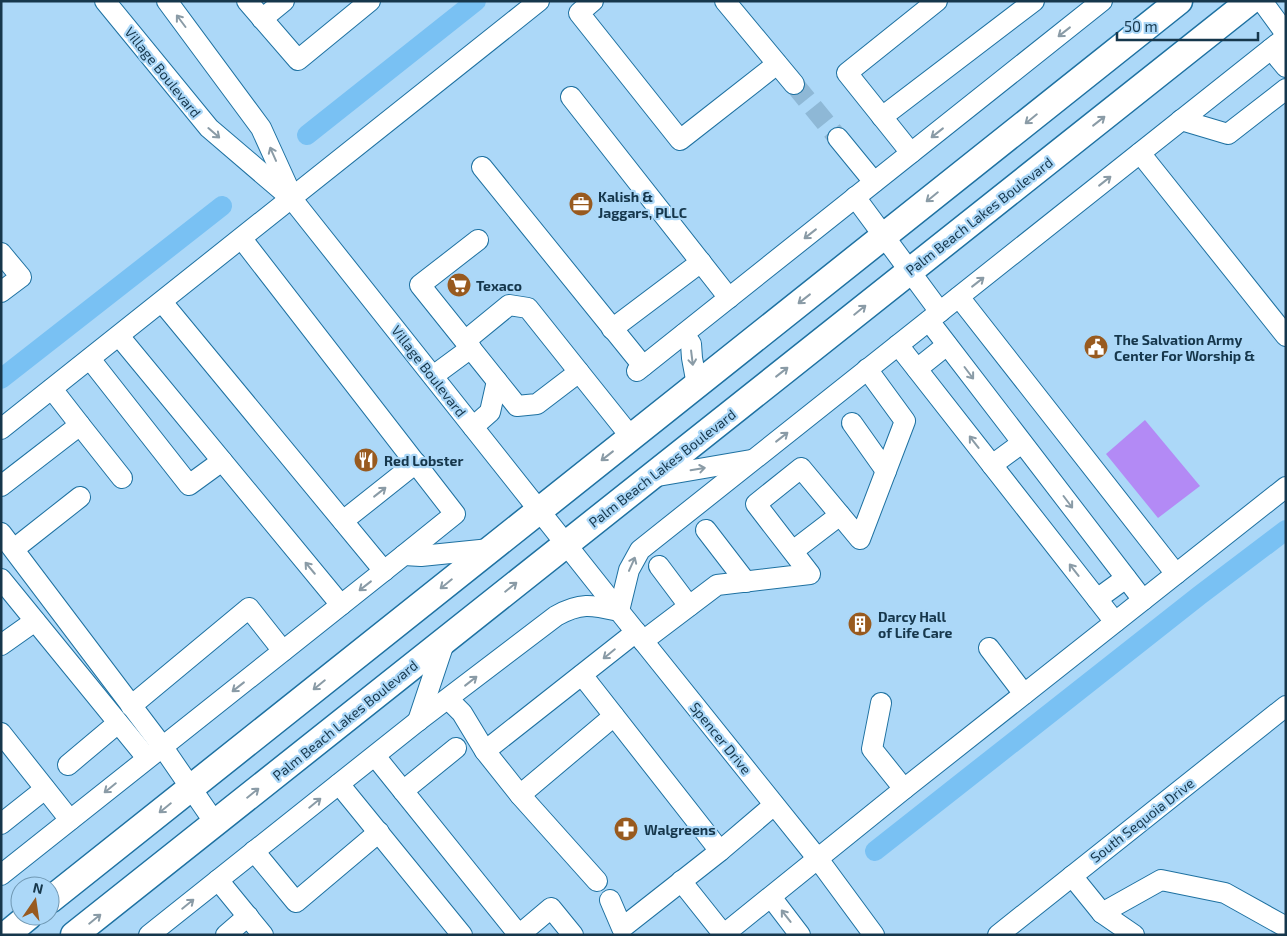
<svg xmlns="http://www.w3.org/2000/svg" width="1287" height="936" viewBox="0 0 1287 936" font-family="'Exo 2',sans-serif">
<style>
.green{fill:#b38af5}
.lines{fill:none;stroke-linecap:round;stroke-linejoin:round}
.canal{stroke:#79c1f3;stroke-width:20}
.minor-tunnel{stroke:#8eb8d6;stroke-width:20;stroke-dasharray:20 10;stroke-linecap:butt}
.minor-casing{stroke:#1e71a1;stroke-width:22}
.major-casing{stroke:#1e71a1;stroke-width:29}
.minor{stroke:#fff;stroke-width:20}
.major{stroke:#fff;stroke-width:26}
.oneway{stroke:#8a9ba6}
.labels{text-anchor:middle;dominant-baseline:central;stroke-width:4.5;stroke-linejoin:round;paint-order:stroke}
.street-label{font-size:14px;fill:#16374c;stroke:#acd8f8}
.poi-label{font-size:14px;font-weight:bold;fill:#16374c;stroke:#acd8f8;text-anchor:start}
</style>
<rect width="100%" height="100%" fill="#acd8f8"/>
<polygon class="green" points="1145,420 1200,486 1158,518 1106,454"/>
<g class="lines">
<g class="canal">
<polyline points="307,135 476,1"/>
<polyline points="1,379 222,206"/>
<polyline points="875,851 1200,595 1286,530"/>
</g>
<polyline class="minor-tunnel" points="794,84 838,138"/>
<defs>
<g id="minor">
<polyline points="105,1 209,128 292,199 619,611 818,859 874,935"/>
<polyline points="167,1 261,128 291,194"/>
<polyline points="247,1 298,60 370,1"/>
<polyline points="593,1 579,13 680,140 777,64"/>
<polyline points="725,1 794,84"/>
<polyline points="1262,1 1286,34"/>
<polyline points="262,19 284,1"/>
<polyline points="1271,49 1286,67"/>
<polyline points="571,97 729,298"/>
<polyline points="882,117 1034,1"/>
<polyline points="1181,120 1228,134 1286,89"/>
<polyline points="838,138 874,182"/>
<polyline points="911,153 847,73 937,1"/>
<polyline points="1140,153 1286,336"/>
<polyline points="482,167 643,366"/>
<polyline points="855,197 940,312"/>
<polyline points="242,239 455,514 404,555"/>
<polyline points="478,240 420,285 517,406 537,404 579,372 631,437"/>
<polyline points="1,253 21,277 1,292"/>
<polyline points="959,297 1176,574"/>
<polyline points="162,302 384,571"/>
<polyline points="929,321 1143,600"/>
<polyline points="612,329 701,262"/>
<polyline points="684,334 691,344 692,358 697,385"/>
<polyline points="119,336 341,605"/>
<polyline points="465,341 509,305 528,308 579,372"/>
<polyline points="898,345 1115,622"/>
<polyline points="90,359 189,485 222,461"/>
<polyline points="917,369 947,345"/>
<polyline points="637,371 1102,1"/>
<polyline points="433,376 471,348"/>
<polyline points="852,423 886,471"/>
<polyline points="80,425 122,478"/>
<polyline points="473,427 490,412 497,381"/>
<polyline points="1,429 539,1"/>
<polyline points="992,465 1022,443"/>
<polyline points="652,477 751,460"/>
<polyline points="1,486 80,425 52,389"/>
<polyline points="343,521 416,463"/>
<polyline points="706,530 746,582"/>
<polyline points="1,533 162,746 215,823"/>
<polyline points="14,549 80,497"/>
<polyline points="793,551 840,515"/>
<polyline points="659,566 689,606"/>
<polyline points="1,579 147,758"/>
<polyline points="1097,599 1126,578"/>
<polyline points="619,611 629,570 640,550 1286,37"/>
<polyline points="643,641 717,585 810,574 756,504 801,468 860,539 905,421 867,369"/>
<polyline points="1,645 35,621"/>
<polyline points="989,648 1024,694"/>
<polyline points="582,675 720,851 622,928 610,900"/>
<polyline points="448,699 462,713 485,751 520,795 614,716"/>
<polyline points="881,703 872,749 904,789"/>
<polyline points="131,706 249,608 283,651"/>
<polyline points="418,721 445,640"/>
<polyline points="1,733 70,820"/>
<polyline points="485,751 636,632"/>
<polyline points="375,756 519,935 551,908 573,935"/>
<polyline points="68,765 118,723"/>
<polyline points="339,784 462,935"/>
<polyline points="403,791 456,748"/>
<polyline points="520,795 597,881"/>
<polyline points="1,824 45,789"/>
<polyline points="254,851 296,902 379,832"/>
<polyline points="720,851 774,805"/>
<polyline points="1,875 404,555 421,556 490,549"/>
<polyline points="1072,876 1102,913 1134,935"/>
<polyline points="218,880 263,935"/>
<polyline points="681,881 724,935"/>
<polyline points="771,897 800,935"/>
<polyline points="1102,913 1161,880 1225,893 1286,927"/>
<path d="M 149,935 L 418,721 L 556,616 C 581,602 592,605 619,611"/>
<polyline points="226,935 248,916"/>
<polyline points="723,935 904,789 1286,487"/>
<polyline points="998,935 1286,706"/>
</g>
<g id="major">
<polyline points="50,900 1179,1"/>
<polyline points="6,935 29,916"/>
<polyline points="74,935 1250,1"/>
</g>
</defs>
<use href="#minor" class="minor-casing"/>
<use href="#major" class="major-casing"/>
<use href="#minor" class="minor"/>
<use href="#major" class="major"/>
</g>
<defs><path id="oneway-shaft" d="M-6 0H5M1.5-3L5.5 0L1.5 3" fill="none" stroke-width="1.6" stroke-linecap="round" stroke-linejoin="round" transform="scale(1.25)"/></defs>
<g class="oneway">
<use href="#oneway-shaft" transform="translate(181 21) rotate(-127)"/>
<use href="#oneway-shaft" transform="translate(1064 32) rotate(142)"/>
<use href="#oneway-shaft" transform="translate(1031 119) rotate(141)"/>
<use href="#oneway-shaft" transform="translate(1099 121) rotate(-38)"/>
<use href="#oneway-shaft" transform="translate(214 133) rotate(41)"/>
<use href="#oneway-shaft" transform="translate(937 133) rotate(142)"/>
<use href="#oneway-shaft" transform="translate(273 154) rotate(-114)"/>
<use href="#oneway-shaft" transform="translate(1105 181) rotate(-38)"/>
<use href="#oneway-shaft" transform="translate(932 197) rotate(141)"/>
<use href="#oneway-shaft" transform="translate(810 234) rotate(142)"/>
<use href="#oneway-shaft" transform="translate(978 282) rotate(-38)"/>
<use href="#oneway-shaft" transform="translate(804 299) rotate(142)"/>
<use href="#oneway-shaft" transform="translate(860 310) rotate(-39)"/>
<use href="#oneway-shaft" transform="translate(692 358) rotate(83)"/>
<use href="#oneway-shaft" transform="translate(782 372) rotate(-38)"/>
<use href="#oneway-shaft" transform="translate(969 373) rotate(53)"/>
<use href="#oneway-shaft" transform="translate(782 437) rotate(-38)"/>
<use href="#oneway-shaft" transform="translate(974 442) rotate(-128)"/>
<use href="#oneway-shaft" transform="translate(607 456) rotate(142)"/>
<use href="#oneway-shaft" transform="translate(698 469) rotate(-9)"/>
<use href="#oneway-shaft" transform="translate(380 492) rotate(-38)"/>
<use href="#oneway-shaft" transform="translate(1068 502) rotate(53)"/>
<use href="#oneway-shaft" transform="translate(632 564) rotate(-66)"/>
<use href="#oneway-shaft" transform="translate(310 568) rotate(-130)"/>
<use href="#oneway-shaft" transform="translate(1074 570) rotate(-128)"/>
<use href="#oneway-shaft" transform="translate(446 584) rotate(141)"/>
<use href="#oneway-shaft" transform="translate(365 586) rotate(142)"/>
<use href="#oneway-shaft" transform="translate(511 587) rotate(-39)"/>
<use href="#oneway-shaft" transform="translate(609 654) rotate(141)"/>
<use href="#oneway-shaft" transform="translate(471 681) rotate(-38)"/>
<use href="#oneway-shaft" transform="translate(319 685) rotate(141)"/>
<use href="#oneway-shaft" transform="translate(238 687) rotate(142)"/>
<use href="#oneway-shaft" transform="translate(110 788) rotate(141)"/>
<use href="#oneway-shaft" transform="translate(253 793) rotate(-39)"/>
<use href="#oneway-shaft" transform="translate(315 803) rotate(-39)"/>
<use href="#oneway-shaft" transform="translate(165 808) rotate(141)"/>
<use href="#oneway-shaft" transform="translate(188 904) rotate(-39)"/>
<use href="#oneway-shaft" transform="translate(786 916) rotate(-128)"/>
<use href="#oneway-shaft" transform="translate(95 919) rotate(-39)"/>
</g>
<defs>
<symbol id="office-disc" viewBox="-11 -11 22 22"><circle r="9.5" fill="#985a1f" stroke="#acd8f8"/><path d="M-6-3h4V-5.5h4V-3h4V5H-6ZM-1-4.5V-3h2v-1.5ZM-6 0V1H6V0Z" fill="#fff"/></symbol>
<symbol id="supermarket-disc" viewBox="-11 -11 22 22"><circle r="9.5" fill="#985a1f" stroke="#acd8f8"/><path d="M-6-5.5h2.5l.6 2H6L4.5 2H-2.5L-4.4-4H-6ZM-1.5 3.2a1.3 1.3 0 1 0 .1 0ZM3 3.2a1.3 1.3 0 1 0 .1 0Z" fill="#fff"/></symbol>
<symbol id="civic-disc" viewBox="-11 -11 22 22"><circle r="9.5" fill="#985a1f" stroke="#acd8f8"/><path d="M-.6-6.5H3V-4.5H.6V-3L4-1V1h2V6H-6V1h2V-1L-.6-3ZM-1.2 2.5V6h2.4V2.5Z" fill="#fff"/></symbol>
<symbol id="restaurant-disc" viewBox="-11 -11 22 22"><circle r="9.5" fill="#985a1f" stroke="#acd8f8"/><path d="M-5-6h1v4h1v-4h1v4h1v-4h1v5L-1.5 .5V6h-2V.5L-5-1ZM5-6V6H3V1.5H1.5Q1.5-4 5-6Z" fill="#fff"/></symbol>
<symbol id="building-disc" viewBox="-11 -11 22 22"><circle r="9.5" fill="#985a1f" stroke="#acd8f8"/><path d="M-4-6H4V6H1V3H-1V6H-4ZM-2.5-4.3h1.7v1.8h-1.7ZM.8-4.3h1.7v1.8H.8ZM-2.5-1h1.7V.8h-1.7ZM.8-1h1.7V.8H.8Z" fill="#fff"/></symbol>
<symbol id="pharmacy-disc" viewBox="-11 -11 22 22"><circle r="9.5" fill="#985a1f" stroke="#acd8f8"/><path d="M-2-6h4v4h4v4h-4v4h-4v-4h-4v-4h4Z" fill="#fff"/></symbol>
</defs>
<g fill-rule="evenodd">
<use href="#office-disc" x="567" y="190" width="28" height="28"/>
<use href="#supermarket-disc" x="445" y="271" width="28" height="28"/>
<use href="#civic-disc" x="1082" y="333" width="28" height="28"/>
<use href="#restaurant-disc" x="352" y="446" width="28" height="28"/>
<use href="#building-disc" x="846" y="610" width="28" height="28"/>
<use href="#pharmacy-disc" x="612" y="815" width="28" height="28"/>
</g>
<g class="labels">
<g class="street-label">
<text transform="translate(163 72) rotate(51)">Village Boulevard</text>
<text transform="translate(979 216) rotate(-38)">Palm Beach Lakes Boulevard</text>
<text transform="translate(429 371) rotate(52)">Village Boulevard</text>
<text transform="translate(662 468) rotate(-38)">Palm Beach Lakes Boulevard</text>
<text transform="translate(345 720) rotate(-39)">Palm Beach Lakes Boulevard</text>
<text transform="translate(721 738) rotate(51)">Spencer Drive</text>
<text transform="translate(1142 820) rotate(-38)">South Sequoia Drive</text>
</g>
<g class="poi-label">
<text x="598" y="196">Kalish &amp;<tspan x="598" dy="16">Jaggars, PLLC</tspan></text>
<text x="476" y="285">Texaco</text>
<text x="1114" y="339">The Salvation Army<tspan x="1114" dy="16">Center For Worship &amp;</tspan></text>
<text x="384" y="460">Red Lobster</text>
<text x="878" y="616">Darcy Hall<tspan x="878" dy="16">of Life Care</tspan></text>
<text x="644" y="829">Walgreens</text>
</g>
</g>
<rect width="1287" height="936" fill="none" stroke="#16374c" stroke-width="5"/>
<g transform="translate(35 901) rotate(13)"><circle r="24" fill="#acd8f8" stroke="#7098b3"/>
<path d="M0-4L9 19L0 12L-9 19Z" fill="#985a1f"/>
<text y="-8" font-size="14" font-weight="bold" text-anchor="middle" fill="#16374c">N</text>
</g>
<path d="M1117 32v8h141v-8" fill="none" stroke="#16374c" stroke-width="2.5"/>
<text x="1124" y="32" font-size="15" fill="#16374c" stroke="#acd8f8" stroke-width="4" paint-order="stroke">50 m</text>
</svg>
